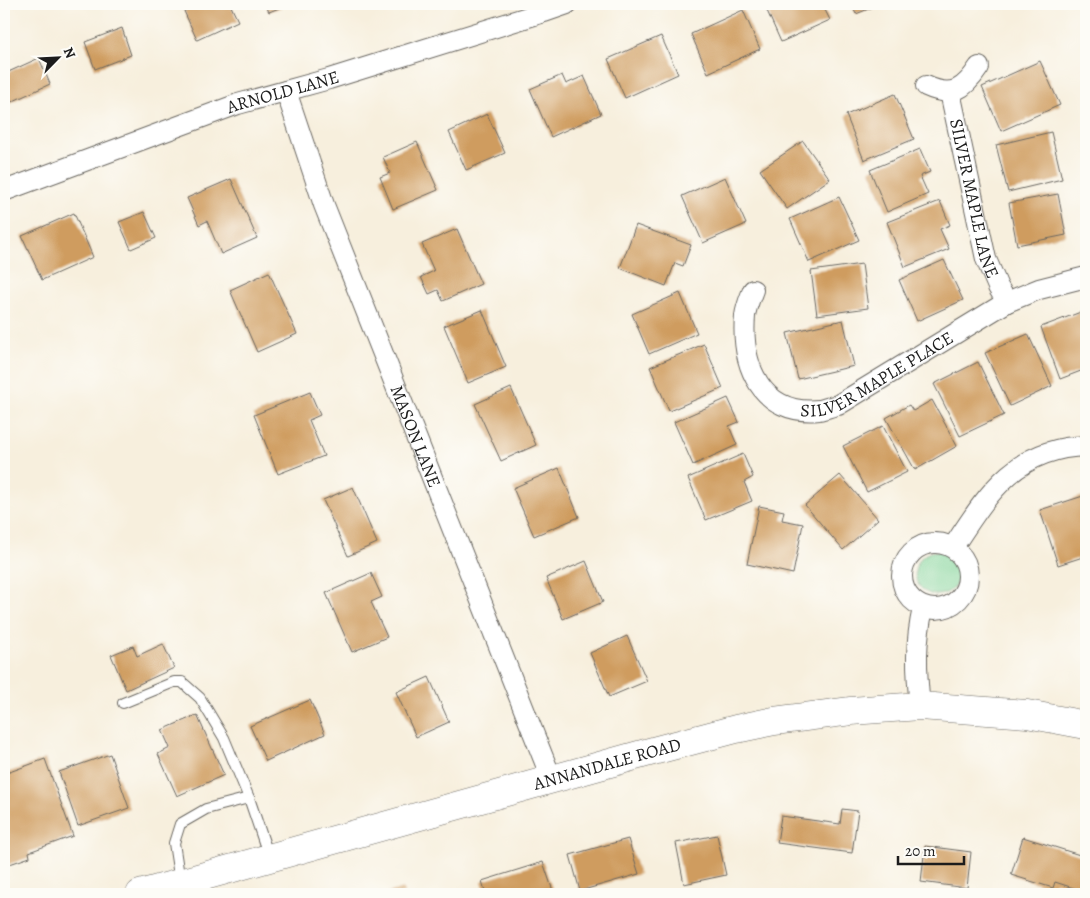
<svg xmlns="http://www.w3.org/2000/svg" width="1090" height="898" viewBox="0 0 1090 898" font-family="Alegreya,serif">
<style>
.green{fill:#7cd195;stroke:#4c7658}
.building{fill:#cf9c5e}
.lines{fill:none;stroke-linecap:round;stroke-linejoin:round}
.lane-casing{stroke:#696660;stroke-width:12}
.street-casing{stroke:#696660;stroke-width:22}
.secondary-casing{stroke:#696660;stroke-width:29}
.lane{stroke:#fff;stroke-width:10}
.street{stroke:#fff;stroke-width:20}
.secondary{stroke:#fff;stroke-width:28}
.labels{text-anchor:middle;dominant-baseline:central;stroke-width:5;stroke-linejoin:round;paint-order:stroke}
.street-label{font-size:18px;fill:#1c1c1c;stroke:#fdfcf7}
</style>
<rect width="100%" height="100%" fill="#fdfcf7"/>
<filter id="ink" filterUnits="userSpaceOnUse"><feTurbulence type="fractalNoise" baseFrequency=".02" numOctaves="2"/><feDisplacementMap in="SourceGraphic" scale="10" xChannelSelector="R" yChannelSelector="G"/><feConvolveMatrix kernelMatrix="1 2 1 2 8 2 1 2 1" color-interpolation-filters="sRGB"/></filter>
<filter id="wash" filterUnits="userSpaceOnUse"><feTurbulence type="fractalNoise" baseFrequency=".0096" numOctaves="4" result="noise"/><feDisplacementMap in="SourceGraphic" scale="20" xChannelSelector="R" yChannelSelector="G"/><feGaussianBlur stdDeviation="1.12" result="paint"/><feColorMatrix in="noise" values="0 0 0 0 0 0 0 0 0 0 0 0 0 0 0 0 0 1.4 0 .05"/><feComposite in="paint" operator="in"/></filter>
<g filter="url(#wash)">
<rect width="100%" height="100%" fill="#f7efdd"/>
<circle class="green" cx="937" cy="573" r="22"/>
<g id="blocks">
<g class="building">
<polygon points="198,4 230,4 238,21 197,40 184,11"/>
<polygon points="265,4 289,4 269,12"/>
<polygon points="764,4 822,4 830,20 781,42"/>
<polygon points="851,4 881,4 856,14"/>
<polygon points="743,10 760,49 708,73 691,34"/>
<polygon points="122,28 131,55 95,69 85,42"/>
<polygon points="661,36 678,74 625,98 608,59"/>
<polygon points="39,58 50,84 9,103 4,91 4,74"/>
<polygon points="1040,61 1060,105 1001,131 982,87"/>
<polygon points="562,75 566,84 584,76 601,114 551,137 530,89"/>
<polygon points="895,94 914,139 864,160 846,115"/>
<polygon points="487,114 505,153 466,170 449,132"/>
<polygon points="1051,132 1062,179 1008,192 996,145"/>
<polygon points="803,141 830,179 787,209 760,170"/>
<polygon points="417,142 438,190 393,209 380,177 390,173 383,157"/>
<polygon points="920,149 930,172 920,176 928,194 887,212 870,170"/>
<polygon points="725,177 746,224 703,243 682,196"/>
<polygon points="231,179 257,238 221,254 207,221 199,225 187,198"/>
<polygon points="1058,194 1066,235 1017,245 1009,203"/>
<polygon points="839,197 859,240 809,262 790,219"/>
<polygon points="940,201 950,225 940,229 949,249 905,267 887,222"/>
<polygon points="144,212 156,238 131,249 119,222"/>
<polygon points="74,213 93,257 42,280 22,236"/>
<polygon points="636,225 691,245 683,266 675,263 666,286 620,268"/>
<polygon points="457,229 481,284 443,301 438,290 429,294 421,277 434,271 422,244"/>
<polygon points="944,260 963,300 917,321 899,280"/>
<polygon points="862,264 868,308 817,315 811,271"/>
<polygon points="269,272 297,334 257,352 230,290"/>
<polygon points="680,293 697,333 649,354 632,314"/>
<polygon points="482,310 506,367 468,383 444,326"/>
<polygon points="1086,310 1086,369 1060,379 1041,327"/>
<polygon points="843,320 854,366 798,379 787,333"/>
<polygon points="1028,334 1052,386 1010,406 985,353"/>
<polygon points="704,344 723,388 669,411 650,367"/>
<polygon points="978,362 1004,415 960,436 934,384"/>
<polygon points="511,388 536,445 501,461 475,404"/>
<polygon points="310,392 320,415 309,420 324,456 278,474 254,415"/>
<polygon points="728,398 739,422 729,426 737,445 693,465 674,422"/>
<polygon points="932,400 957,446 915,470 886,418 909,405 913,411"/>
<polygon points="883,426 907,472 867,492 843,446"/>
<polygon points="743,454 753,477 744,482 752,501 706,520 688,478"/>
<polygon points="559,468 579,517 534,536 513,488"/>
<polygon points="840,475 878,519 843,550 805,505"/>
<polygon points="353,487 377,543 348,556 323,500"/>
<polygon points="1086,495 1086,556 1058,565 1040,510"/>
<polygon points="759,506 784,511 782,520 803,524 793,574 747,564"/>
<polygon points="586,561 603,602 563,619 546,578"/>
<polygon points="371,573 382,597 371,602 387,637 352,652 326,593"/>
<polygon points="627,636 647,681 609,697 590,653"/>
<polygon points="163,644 174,668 126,690 111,655 133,646 137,656"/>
<polygon points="429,677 449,722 416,737 396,692"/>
<polygon points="310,700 325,734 266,761 250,726"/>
<polygon points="197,715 224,775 177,796 158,754 170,748 162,730"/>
<polygon points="110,754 129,808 78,826 59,772"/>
<polygon points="45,759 73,836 29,852 30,857 4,866 4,774"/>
<polygon points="842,809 858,811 852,853 777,843 781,816 840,824"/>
<polygon points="717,835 726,875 684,884 676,843"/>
<polygon points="1023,837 1086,857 1086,892 1055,882 1053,888 1011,875"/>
<polygon points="628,839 639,874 580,891 570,855"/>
<polygon points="925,846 971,852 967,888 921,882"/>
<polygon points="543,862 554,894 486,894 482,881"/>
<polygon points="403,888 404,894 384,894"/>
</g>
</g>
</g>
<g filter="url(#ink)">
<use href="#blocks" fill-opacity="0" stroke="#696660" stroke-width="1"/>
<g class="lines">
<defs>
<g id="lane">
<polyline points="123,703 174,682 182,682 200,698 224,738 249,798 269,857"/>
<polyline points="180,882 174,843 180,824 206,809 249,798"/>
</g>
<g id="street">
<path d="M 926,86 C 952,98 964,90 979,67"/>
<path id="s1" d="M 286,91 L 324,205 L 552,780"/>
<path id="s2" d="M 950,92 L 986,259 L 998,287 L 1007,302"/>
<path id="s3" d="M 4,191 L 238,104 L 329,79 L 544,12 L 567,4"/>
<path id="s4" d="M 753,290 C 750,298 746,307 745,316 C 741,365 761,416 819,410 C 825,409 832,406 838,405 L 1007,302 L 1039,289 L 1086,277"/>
<circle cx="935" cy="576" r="33"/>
<path d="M 953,547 C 988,494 1015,448 1086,446"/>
<path d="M 920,706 C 916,669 915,644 923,608"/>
</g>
<g id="secondary">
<path id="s5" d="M 140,894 L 653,751 L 736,729 L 774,721 L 851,711 L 920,706 L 1027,714 L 1086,725"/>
</g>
</defs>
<use href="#lane" class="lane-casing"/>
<use href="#street" class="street-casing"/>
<use href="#secondary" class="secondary-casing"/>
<use href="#lane" class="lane"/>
<use href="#street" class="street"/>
<use href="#secondary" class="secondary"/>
</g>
</g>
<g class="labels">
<g class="street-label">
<text stroke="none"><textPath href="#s3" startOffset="296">ARNOLD LANE</textPath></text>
<text stroke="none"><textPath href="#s2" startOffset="109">SILVER MAPLE LANE</textPath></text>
<text stroke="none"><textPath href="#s4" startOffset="234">SILVER MAPLE PLACE</textPath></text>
<text stroke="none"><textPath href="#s1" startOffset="369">MASON LANE</textPath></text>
<text stroke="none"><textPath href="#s5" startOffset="485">ANNANDALE ROAD</textPath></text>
</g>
</g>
<rect width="1090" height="898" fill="none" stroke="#fdfcf7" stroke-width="20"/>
<g transform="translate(58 58) rotate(66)" stroke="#fdfcf7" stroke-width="4" paint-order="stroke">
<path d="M0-4L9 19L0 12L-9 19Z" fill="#1c1c1c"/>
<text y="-8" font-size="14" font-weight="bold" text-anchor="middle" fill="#1c1c1c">N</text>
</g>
<path d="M898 856v8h66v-8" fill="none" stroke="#1c1c1c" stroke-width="2.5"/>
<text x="905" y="856" font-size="15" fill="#1c1c1c" stroke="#fdfcf7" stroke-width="4" paint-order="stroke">20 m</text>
</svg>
